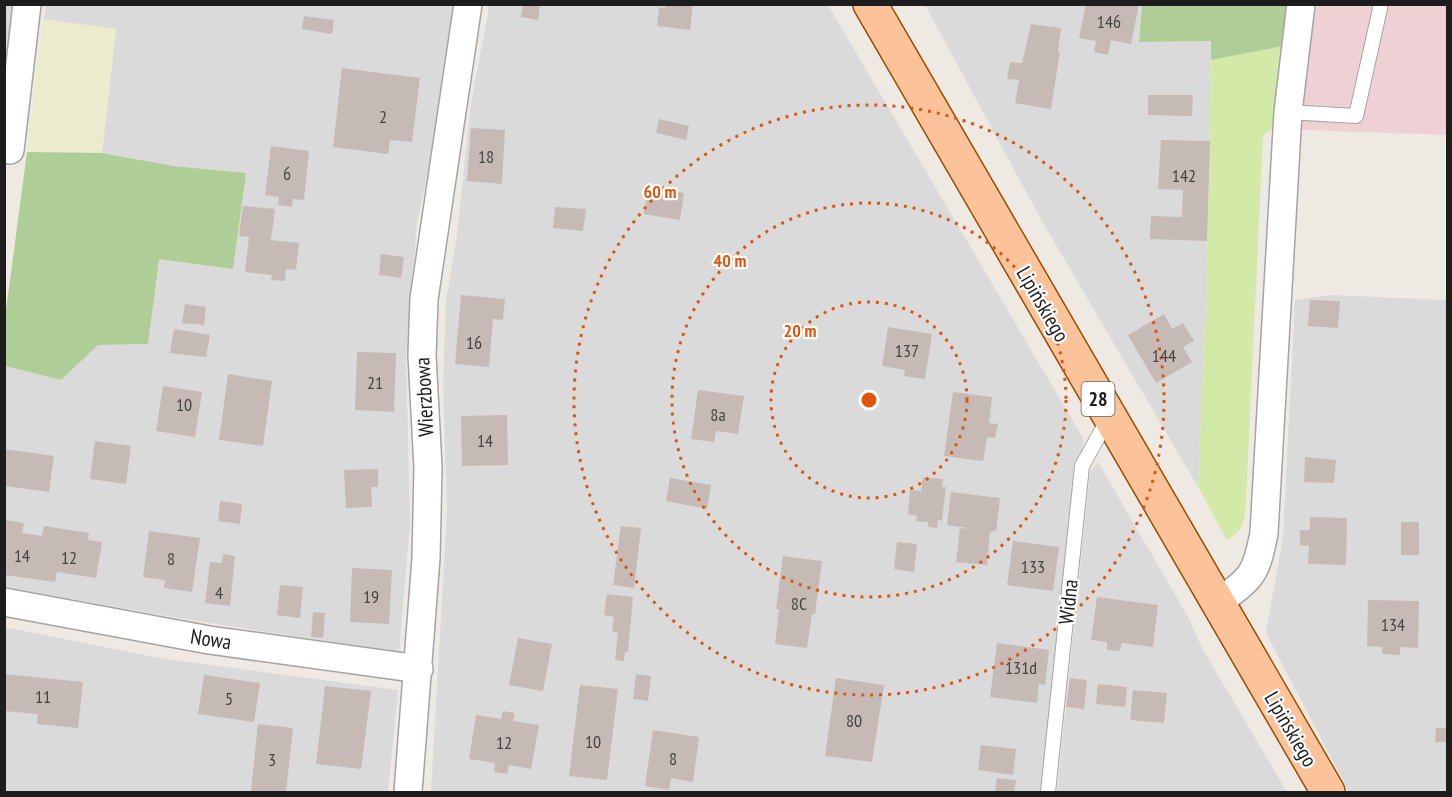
<svg xmlns="http://www.w3.org/2000/svg" width="1452" height="797" viewBox="0 0 1452 797" font-family="'PT Sans Narrow',sans-serif">
<style>
.residential{fill:#dbdada}
.commercial{fill:#efd1d5}
.farmland{fill:#edebcd}
.grass{fill:#d2e9a8}
.forest{fill:#afce97}
.building{fill:#c6bab6}
.lines{fill:none;stroke-linecap:round;stroke-linejoin:round}
.lane-casing{stroke:#a4a4a4;stroke-width:16}
.street-casing{stroke:#a4a4a4;stroke-width:30}
.primary-casing{stroke:#964e00;stroke-width:36}
.lane{stroke:#fff;stroke-width:14}
.street{stroke:#fff;stroke-width:27}
.primary{stroke:#fcc39a;stroke-width:33}
.ring{fill:none;stroke:#de560d;stroke-width:3;stroke-dasharray:3 6}
.labels{text-anchor:middle;dominant-baseline:central;stroke-width:4.5;stroke-linejoin:round;paint-order:stroke}
.number-label{font-size:18px;fill:#474443}
.shield{fill:#fff;stroke:#616161;stroke-width:1.5}
.shield-label{font-size:20px;font-weight:bold;fill:#1d1d1d}
.street-label{font-size:21px;fill:#1d1d1d;stroke:#fff}
.centre{fill:#de560d;stroke:#fff;stroke-width:3}
.ring-label{font-size:18px;text-anchor:middle;font-weight:bold;fill:#de560d;stroke:#fff;stroke-width:4.5;stroke-linejoin:round;paint-order:stroke}
</style>
<rect width="100%" height="100%" fill="#eee9e2"/>
<g class="residential">
<polygon points="5,5 17,5 5,107"/>
<polygon points="46,5 453,5 428,171 417,223 406,355 410,523 399,652 190,620 5,587 4,366 61,380 98,345 148,344 158,259 246,173 174,166 102,153 116,30 44,19"/>
<polygon points="488,5 828,5 1084,440 1078,466 1041,792 431,792 447,511 443,384 446,301 457,235 471,102 488,14"/>
<polygon points="925,5 1142,5 1139,42 1211,41 1207,271 1198,487 1042,221"/>
<polygon points="1330,295 1447,300 1447,792 1349,792 1266,633 1283,537 1295,300"/>
<polygon points="1098,462 1188,617 1202,648 1287,792 1057,792 1090,472"/>
<polygon points="4,627 159,658 398,690 388,792 5,792"/>
</g>
<polygon class="commercial" points="1287,5 1447,5 1447,135 1276,129"/>
<polygon class="farmland" points="44,19 116,29 102,153 27,152"/>
<path class="grass" d="M 1283,46 L 1277,125 L 1263,135 L 1246,500 C 1244,521 1246,529 1227,540 L 1198,487 L 1207,271 L 1211,60 Z"/>
<g class="forest">
<polygon points="1142,5 1287,5 1283,46 1211,60 1211,41 1139,42"/>
<polygon points="27,152 102,153 174,166 246,173 233,269 159,259 148,344 98,345 61,380 5,366 5,318"/>
</g>
<g class="building">
<polygon points="523,4 540,4 538,20 521,17"/>
<polygon points="665,4 693,4 690,30 657,26 659,7 665,8"/>
<polygon points="1086,4 1139,4 1131,44 1111,40 1108,55 1094,52 1096,41 1079,38"/>
<polygon points="304,16 334,20 332,34 302,29"/>
<polygon points="1031,24 1061,28 1058,51 1060,51 1051,109 1015,103 1019,80 1007,79 1010,62 1022,63"/>
<polygon points="342,68 420,78 412,142 390,140 388,154 333,147"/>
<polygon points="1148,95 1193,95 1192,116 1148,115"/>
<polygon points="659,119 689,126 686,140 656,133"/>
<polygon points="471,128 505,130 502,184 467,181"/>
<polygon points="1161,140 1210,141 1207,241 1150,239 1151,216 1182,217 1183,190 1158,189"/>
<polygon points="271,146 309,151 304,200 293,199 292,207 278,205 279,197 265,195"/>
<polygon points="648,187 684,193 680,220 644,214"/>
<polygon points="243,206 275,209 271,240 299,243 296,270 286,269 285,281 271,280 272,275 245,272 249,237 239,236"/>
<polygon points="555,207 586,209 583,231 553,228"/>
<polygon points="381,254 404,257 401,278 379,275"/>
<polygon points="461,295 505,299 503,320 493,319 489,367 455,364"/>
<polygon points="1310,300 1340,301 1338,328 1308,326"/>
<polygon points="185,304 206,307 204,325 182,323"/>
<polygon points="1164,314 1172,329 1183,323 1194,341 1183,347 1192,362 1156,383 1128,335"/>
<polygon points="888,327 932,334 925,379 904,376 905,370 882,366"/>
<polygon points="174,329 210,335 206,357 170,353"/>
<polygon points="357,352 396,353 394,412 355,410"/>
<polygon points="228,374 272,381 263,446 219,440"/>
<polygon points="163,386 202,392 195,437 156,431"/>
<polygon points="698,390 744,396 738,434 716,431 714,442 691,439"/>
<polygon points="953,392 992,397 989,423 998,424 995,438 987,437 983,461 944,456"/>
<polygon points="507,415 508,465 462,466 461,416"/>
<polygon points="95,441 131,446 126,484 90,479"/>
<polygon points="4,449 54,456 49,492 4,486"/>
<polygon points="1305,457 1336,460 1334,483 1304,482"/>
<polygon points="378,469 378,487 371,487 372,507 346,508 344,470"/>
<polygon points="923,477 943,479 942,487 946,487 942,521 938,520 937,528 928,527 928,522 916,521 917,516 908,514 910,490 921,491"/>
<polygon points="670,478 711,485 707,509 666,501"/>
<polygon points="951,492 1000,498 996,531 990,532 987,565 956,562 960,528 974,529 947,525"/>
<polygon points="220,501 242,504 240,524 218,521"/>
<polygon points="1310,517 1347,518 1346,565 1308,564 1309,546 1300,545 1300,530 1310,530"/>
<polygon points="4,520 24,523 22,533 42,536 44,526 89,533 88,540 102,542 96,578 57,572 55,582 4,575"/>
<rect x="1401" y="522" width="18" height="33"/>
<polygon points="621,526 641,528 634,588 613,585"/>
<polygon points="149,531 200,538 192,592 164,588 165,580 143,577"/>
<polygon points="1013,541 1059,547 1053,591 1007,585"/>
<polygon points="897,542 917,544 914,572 894,569"/>
<polygon points="223,554 235,556 230,606 205,603 210,562 222,563"/>
<polygon points="783,556 822,561 815,614 812,614 807,648 775,644 779,609 776,609"/>
<polygon points="352,568 392,570 389,624 350,622"/>
<polygon points="280,585 303,587 300,618 277,615"/>
<polygon points="607,594 633,597 628,652 625,652 624,661 615,660 618,633 612,631 614,617 604,615"/>
<polygon points="1097,597 1158,605 1153,647 1122,643 1120,651 1107,650 1107,642 1091,640"/>
<polygon points="1368,600 1419,601 1418,648 1400,647 1400,655 1382,654 1382,647 1367,646"/>
<polygon points="313,612 325,613 323,638 311,637"/>
<polygon points="518,638 552,644 543,691 509,685"/>
<polygon points="997,643 1049,650 1045,685 1039,684 1037,703 990,697"/>
<polygon points="4,674 83,682 78,728 37,724 38,714 4,711"/>
<polygon points="636,674 651,676 648,701 633,699"/>
<polygon points="204,675 260,683 254,722 198,714"/>
<polygon points="836,678 884,685 872,762 825,756"/>
<polygon points="1070,678 1087,680 1084,709 1066,707"/>
<polygon points="1098,684 1127,687 1125,707 1096,704"/>
<polygon points="580,685 618,689 607,780 569,776"/>
<polygon points="325,686 371,691 361,769 316,764"/>
<polygon points="1133,690 1167,693 1164,723 1130,720"/>
<polygon points="503,711 515,713 513,721 539,725 531,769 509,765 507,774 494,772 495,763 469,759 476,715 501,719"/>
<polygon points="258,724 293,728 286,792 251,791"/>
<polygon points="1436,728 1448,728 1448,742 1435,742"/>
<polygon points="653,730 699,737 693,782 671,778 669,790 645,786"/>
<polygon points="981,745 1016,749 1013,775 978,770"/>
<polygon points="997,778 1016,780 1014,792 995,792"/>
</g>
<g class="lines">
<defs>
<g id="lane">
<polyline points="1288,112 1356,116 1381,4"/>
<polyline points="1048,792 1082,466 1108,419"/>
</g>
<g id="street">
<polyline points="10,150 27,4"/>
<polyline points="4,602 209,640 419,669"/>
<path d="M 1217,603 C 1252,578 1256,575 1264,533 L 1288,112 L 1301,4"/>
<polyline points="408,792 426,558 428,468 422,355 424,299 468,4"/>
</g>
<polyline id="primary" points="870,4 1328,792"/>
</defs>
<use href="#lane" class="lane-casing"/>
<use href="#street" class="street-casing"/>
<use href="#primary" class="primary-casing"/>
<use href="#lane" class="lane"/>
<use href="#street" class="street"/>
<use href="#primary" class="primary"/>
</g>
<g class="ring">
<circle cx="869" cy="400" r="98"/>
<circle cx="869" cy="400" r="197"/>
<circle cx="869" cy="400" r="295"/>
</g>
<g class="labels">
<g class="number-label">
<text x="1109" y="21">146</text>
<text x="383" y="116">2</text>
<text x="486" y="156">18</text>
<text x="287" y="173">6</text>
<text x="1184" y="175">142</text>
<text x="474" y="342">16</text>
<text x="907" y="350">137</text>
<text x="1164" y="355">144</text>
<text x="375" y="382">21</text>
<text x="184" y="404">10</text>
<text x="718" y="414">8a</text>
<text x="485" y="440">14</text>
<text x="22" y="555">14</text>
<text x="69" y="557">12</text>
<text x="171" y="558">8</text>
<text x="1033" y="566">133</text>
<text x="219" y="592">4</text>
<text x="371" y="596">19</text>
<text x="799" y="603">8C</text>
<text x="1393" y="624">134</text>
<text x="1021" y="667">131d</text>
<text x="43" y="696">11</text>
<text x="229" y="698">5</text>
<text x="854" y="720">80</text>
<text x="593" y="741">10</text>
<text x="504" y="742">12</text>
<text x="673" y="758">8</text>
<text x="272" y="759">3</text>
</g>
<rect class="shield" x="1081.5" y="382" width="33" height="34" rx="4.5"/>
<g class="shield-label">
<text x="1098" y="399">28</text>
</g>
<g class="street-label">
<text transform="translate(1043 304) rotate(60)">Lipińskiego</text>
<text transform="translate(424 397) rotate(-93)">Wierzbowa</text>
<text transform="translate(1068 602) rotate(-84)">Widna</text>
<text transform="translate(211 639) rotate(9)">Nowa</text>
<text transform="translate(1291 729) rotate(60)">Lipińskiego</text>
</g>
</g>
<circle cx="869" cy="400" r="9" class="centre"/>
<g class="ring-label">
<text x="660" y="198">60 m</text>
<text x="730" y="267">40 m</text>
<text x="800" y="337">20 m</text>
</g>
<rect width="1452" height="797" fill="none" stroke="#1d1d1d" stroke-width="12"/>
</svg>
